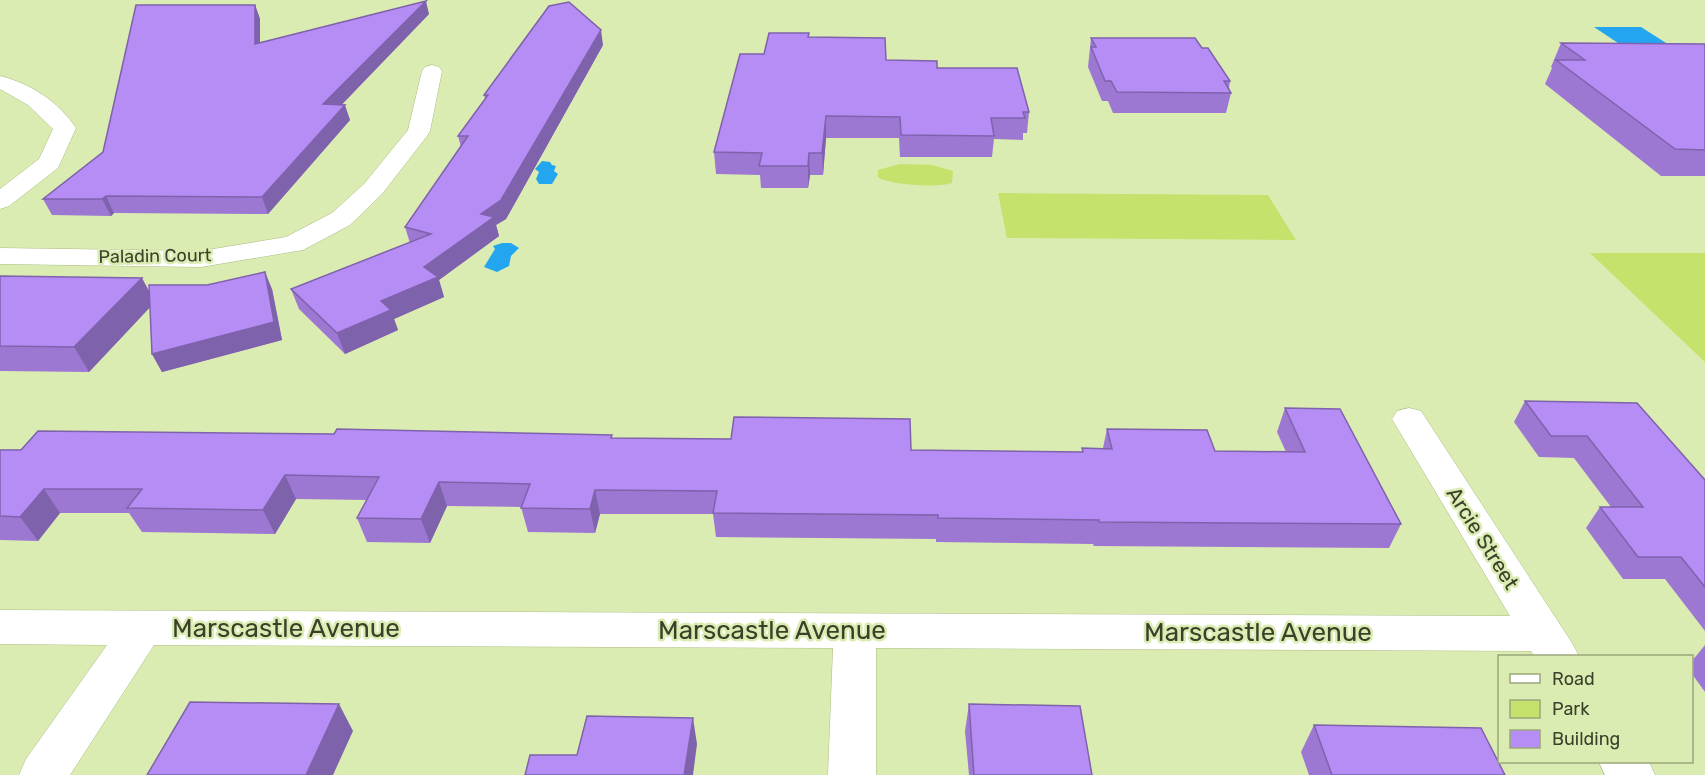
<svg xmlns="http://www.w3.org/2000/svg" width="1705" height="775" viewBox="0 0 1705 775" font-family="Rubik,sans-serif">
<style>
.green{fill:#c4e26c}
.water{fill:#23a5f0}
.lines{fill:none;stroke-linecap:round;stroke-linejoin:round}
.minor-casing{stroke:#acbc84;stroke-width:1}
.minor{fill:#fff;fill-rule:evenodd}
.wall{fill:#9d78d3}
.shaded-wall{fill:#7f62ac}
.building{fill:#b68cf5;stroke:#7f62ac;stroke-width:1.5}
.labels{text-anchor:middle;dominant-baseline:central;stroke-width:5;stroke-linejoin:round;paint-order:stroke}
.far-street-label{font-size:18px;fill:#3a4029;stroke:#dbecb2}
.street-label{font-size:21px;fill:#3a4029;stroke:#dbecb2}
.near-street-label{font-size:26px;fill:#3a4029;stroke:#dbecb2}
</style>
<rect width="100%" height="100%" fill="#dbecb2"/>
<g class="green">
<path d="M 900,164 L 932,165 L 953,171 L 952,183 C 939,188 888,185 878,177 L 878,170 Z"/>
<polygon points="998,193 1268,195 1296,240 1007,238"/>
<polygon points="1590,253 1705,253 1705,362"/>
</g>
<g class="water">
<polygon points="1594,27 1641,27 1688,57 1639,57"/>
<polygon points="542,161 550,162 552,165 556,166 554,171 558,174 552,184 539,184 536,179 539,172 535,169"/>
<polygon points="502,243 511,243 519,248 511,256 509,266 497,272 484,267 495,249 493,246"/>
</g>
<g class="lines">
<defs>
<g id="minor">
<polygon points="432,65 439,67 442,71 430,131 427,136 382,194 350,225 303,250 201,267 0,264 0,248 201,251 286,237 332,213 364,184 408,130 422,71 425,67"/>
<path d="M 0,76 C 30,83 59,102 76,128 L 58,168 L 9,206 L 0,209 L 0,189 L 39,159 L 53,129 L 28,105 L 0,89 Z"/>
<polygon points="1409,408 1421,411 1572,643 1579,656 1534,656 1531,651 876,648 876,775 828,775 833,648 154,645 70,775 19,775 26,759 107,645 0,644 0,610 1510,616 1392,419 1397,411"/>
<polygon points="1599,762 1649,762 1655,775 1605,775"/>
</g>
</defs>
<use href="#minor" class="minor-casing"/>
<use href="#minor" class="minor"/>
</g>
<g class="wall">
<polygon points="255,5 260,19 260,43 429,14 342,104 350,120 268,214 114,213 111,216 52,215 43,199 103,152"/>
<polygon points="809,37 886,60 937,68 1029,112 1027,133 1023,133 1023,140 994,139 992,157 900,157 899,138 826,138 823,175 810,175 808,188 761,188 760,175 716,174 714,152 764,54"/>
<polygon points="1091,38 1230,81 1229,88 1231,93 1226,113 1113,113 1108,101 1102,101 1088,67"/>
<polygon points="1561,43 1705,44 1705,176 1661,176 1545,84 1552,68 1551,67"/>
<polygon points="603,45 506,219 496,225 499,236 439,280 444,297 394,319 398,330 345,354 299,309 291,289 410,243 405,227 461,147 458,136 485,99 484,95"/>
<polygon points="0,276 149,292 272,289 282,340 162,372 152,354 150,307 89,372 0,371"/>
<polygon points="1525,401 1705,480 1705,631 1665,579 1623,579 1586,528 1600,507 1611,507 1574,458 1539,457 1514,422"/>
<polygon points="1285,408 1401,524 1389,548 1094,546 1093,544 936,542 936,539 716,537 713,514 600,514 595,533 528,532 521,507 447,506 430,543 367,542 357,518 367,500 296,499 275,534 142,532 129,513 60,513 38,541 0,540 0,450 612,438 911,450 1082,452 1082,448 1103,448 1107,429 1215,451 1286,452 1277,432"/>
<polygon points="1705,645 1705,692 1692,674 1692,661"/>
<polygon points="969,704 1092,775 969,775 965,731"/>
<polygon points="1314,725 1505,775 1309,775 1301,752"/>
</g>
<g class="shaded-wall">
<polygon points="426,1 429,14 328,119 323,104"/>
<polygon points="255,5 260,19 260,58 255,44"/>
<polygon points="601,30 603,45 506,219 496,225 499,236 439,280 444,297 394,319 398,330 345,354 337,333 381,301 424,267 481,214"/>
<polygon points="345,105 350,120 268,214 262,197"/>
<polygon points="826,116 826,138 823,175 822,153"/>
<polygon points="809,153 810,175 808,188 808,166"/>
<polygon points="106,196 114,213 111,216 102,199"/>
<polygon points="265,272 272,289 282,340 162,372 152,354"/>
<polygon points="142,278 155,302 89,372 74,347"/>
<polygon points="285,475 296,499 275,534 263,510"/>
<polygon points="439,482 447,506 430,543 421,519"/>
<polygon points="44,489 60,513 38,541 20,517"/>
<polygon points="595,490 600,514 595,533 590,509"/>
<polygon points="339,704 353,731 333,775 306,775"/>
<polygon points="693,718 697,744 693,775 684,775"/>
</g>
<g class="building">
<polygon points="426,1 323,104 345,105 262,197 106,196 102,199 43,199 103,152 136,5 255,5 255,44"/>
<polygon points="569,2 601,30 501,200 481,214 494,217 424,267 438,277 381,301 391,310 337,333 291,289 431,234 405,227 468,136 458,136 488,95 484,95 549,6"/>
<polygon points="769,33 809,33 808,37 885,38 886,60 937,61 937,68 1017,68 1029,112 1023,112 1025,118 991,118 994,136 901,135 900,117 826,116 822,153 809,153 808,166 759,166 762,153 714,152 740,54 764,54"/>
<polygon points="1091,38 1195,38 1202,48 1208,48 1230,81 1224,81 1231,93 1117,92 1111,81 1105,81 1091,47 1096,47"/>
<polygon points="1561,43 1705,44 1705,150 1675,149 1556,60 1585,60"/>
<polygon points="265,272 274,322 152,354 149,285 207,285"/>
<polygon points="0,276 142,278 74,347 0,346"/>
<polygon points="1525,401 1637,403 1705,480 1705,587 1681,557 1638,557 1600,507 1643,507 1587,436 1551,436"/>
<polygon points="1285,408 1340,409 1401,524 1099,522 1099,520 938,518 938,515 713,513 717,491 595,490 590,509 521,508 530,484 439,482 421,519 357,518 379,477 285,475 263,510 127,508 142,489 44,489 20,517 0,516 0,450 21,450 38,431 334,434 337,429 612,435 611,438 731,439 734,417 910,419 911,450 1083,452 1082,448 1112,449 1107,429 1207,430 1215,451 1305,452"/>
<polygon points="190,702 339,704 306,775 147,775"/>
<polygon points="969,704 1080,706 1092,775 974,775"/>
<polygon points="587,716 693,718 684,775 525,775 530,755 577,755"/>
<polygon points="1314,725 1481,728 1505,775 1332,775"/>
</g>
<g class="labels">
<g class="far-street-label">
<text transform="translate(155 256) rotate(-1)">Paladin Court</text>
</g>
<g class="street-label">
<text transform="translate(1483 538) rotate(58)">Arcie Street</text>
</g>
<g class="near-street-label">
<text x="286" y="628">Marscastle Avenue</text>
<text x="772" y="630">Marscastle Avenue</text>
<text x="1258" y="632">Marscastle Avenue</text>
</g>
</g>
<rect x="1498" y="655" width="195" height="108" fill="#dbecb2" stroke="#9ba77b" stroke-width="1.5"/>
<rect x="1510" y="674" width="30" height="9" fill="#ffffff" stroke="#9ba77b" stroke-width="1.5"/>
<text x="1552" y="685" font-size="18" fill="#3a4029">Road</text>
<rect x="1510" y="700" width="30" height="18" fill="#c4e26c" stroke="#9ba77b" stroke-width="1.5"/>
<text x="1552" y="715" font-size="18" fill="#3a4029">Park</text>
<rect x="1510" y="730" width="30" height="18" fill="#b68cf5" stroke="#9ba77b" stroke-width="1.5"/>
<text x="1552" y="745" font-size="18" fill="#3a4029">Building</text>
</svg>
